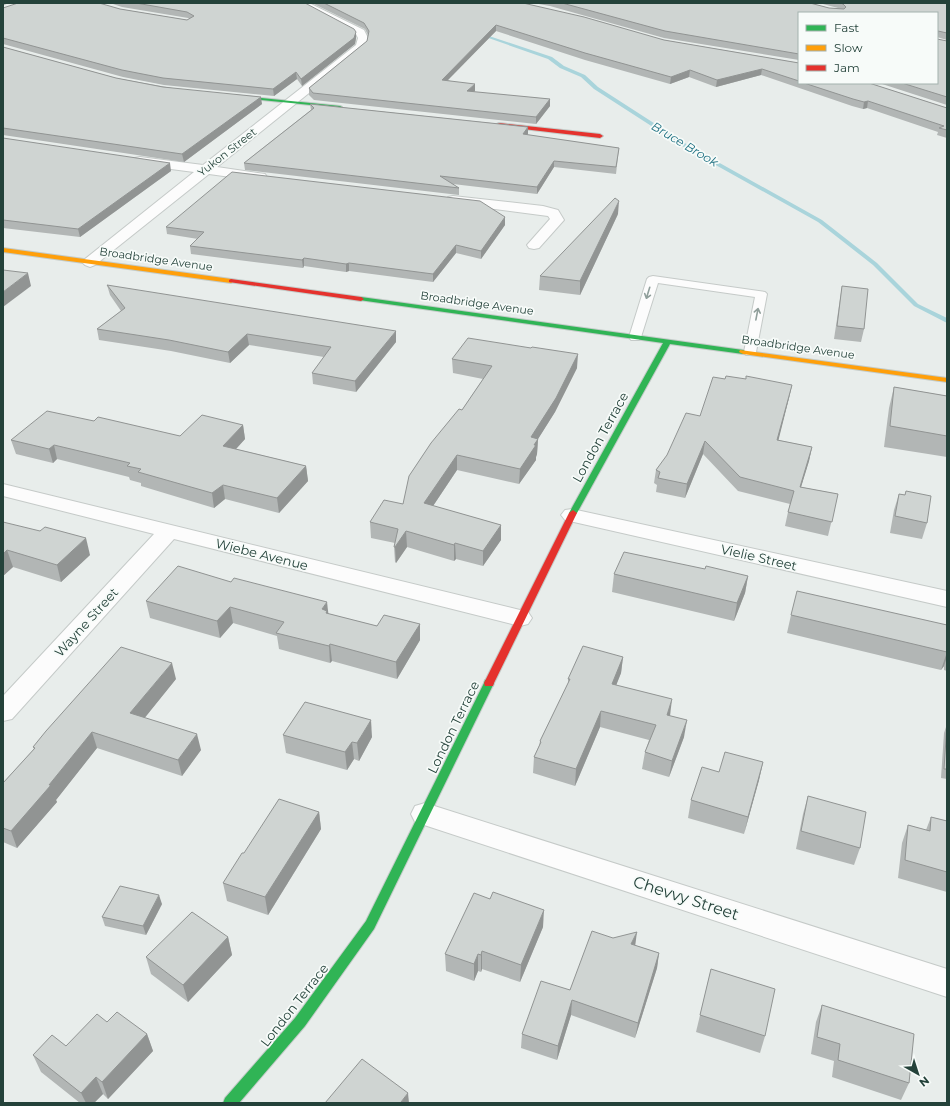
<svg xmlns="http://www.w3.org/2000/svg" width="950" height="1106" viewBox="0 0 950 1106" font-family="Montserrat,sans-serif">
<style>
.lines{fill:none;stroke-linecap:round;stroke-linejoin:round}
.stream{fill:#a9d4db;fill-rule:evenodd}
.lane-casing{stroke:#c5cac8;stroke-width:2}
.street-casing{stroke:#c5cac8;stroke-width:2}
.fast-casing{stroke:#c3cbc8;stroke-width:2}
.slow-casing{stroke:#c3cbc8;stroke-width:2}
.jam-casing{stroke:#c3cbc8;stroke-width:2}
.lane{fill:#fcfcfc;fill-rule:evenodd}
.street{fill:#fcfcfc;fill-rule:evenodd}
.fast{fill:#30b455;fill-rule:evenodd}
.slow{fill:#ff9f0a;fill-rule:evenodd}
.jam{fill:#e5322d;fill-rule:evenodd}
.wall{fill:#b2b6b5}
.shaded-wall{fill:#919493}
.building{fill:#cfd4d2;stroke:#919493}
.oneway{stroke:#909f9b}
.labels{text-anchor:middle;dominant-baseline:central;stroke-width:3.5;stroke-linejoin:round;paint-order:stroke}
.far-street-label{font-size:11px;fill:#24423a;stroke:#f7fbf9}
.far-water-label{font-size:12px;font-style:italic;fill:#1c6f80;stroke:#f7fbf9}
.street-label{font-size:13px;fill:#24423a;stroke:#f7fbf9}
.near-street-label{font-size:16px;fill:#24423a;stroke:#f7fbf9}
</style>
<rect width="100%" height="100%" fill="#e8edeb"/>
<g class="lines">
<polygon class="stream" points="477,32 552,57 564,66 585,75 598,87 691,147 822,220 877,263 918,304 947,318 947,323 914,306 873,265 818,222 687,149 594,89 581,77 560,68 548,59 477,34"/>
<defs>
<polygon id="lane" points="653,276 765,292 767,294 756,352 754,355 746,355 744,352 755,297 658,283 641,337 639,340 631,340 629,337 647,279 649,277"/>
<g id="street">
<polygon points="297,3 309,3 364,30 368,38 365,48 217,167 265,174 267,177 265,180 260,181 209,174 95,265 90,267 85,265 82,262 85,259 194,172 140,165 135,164 133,161 135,158 140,157 203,165 356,45 358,38 356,34"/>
<polygon points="453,196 543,206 558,210 564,220 539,248 534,249 529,248 527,245 550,219 548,216 448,203 446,200 448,197"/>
<polygon points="3,484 520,610 528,612 532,618 528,624 520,626 174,539 12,719 3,721 3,696 154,534 3,496"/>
<polygon points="572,509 947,591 947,607 565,520 561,515 565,510"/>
<polygon points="425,803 947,969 947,997 415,822 411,814 415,806"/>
</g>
<g id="fast">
<polygon points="233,95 340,106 342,107 340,108 231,97 231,96"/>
<polygon points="361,297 743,350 747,352 743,354 670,344 577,513 573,516 569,513 663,343 359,300 359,298"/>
<polygon points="489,679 493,680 494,683 374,929 305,1026 239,1103 223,1103 225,1098 295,1018 366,921 484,683 485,680"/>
</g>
<g id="slow">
<polygon points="3,248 231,279 234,281 231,283 3,252"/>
<polygon points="740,350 947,378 947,382 743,354 739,352"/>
</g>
<g id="jam">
<polygon points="499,123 600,134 603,136 600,138 497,126 497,124"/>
<polygon points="231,279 361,297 364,299 361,301 229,282 229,280"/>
<polygon points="573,510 577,513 494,683 493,686 485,686 484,683 569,513"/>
</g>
</defs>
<use href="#lane" class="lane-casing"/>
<use href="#street" class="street-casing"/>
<use href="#fast" class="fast-casing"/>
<use href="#slow" class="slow-casing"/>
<use href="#jam" class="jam-casing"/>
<use href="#lane" class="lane"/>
<use href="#street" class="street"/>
<use href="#fast" class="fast"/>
<use href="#slow" class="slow"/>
<use href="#jam" class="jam"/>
</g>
<g class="wall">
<polygon points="110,3 305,3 356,38 355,44 302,86 297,79 274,96 164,85 123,77 3,44 3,8 120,9 187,20 190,19 188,18 122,7"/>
<polygon points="312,3 523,3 664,40 799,63 799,83 869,83 947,108 947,138 937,135 938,132 867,108 863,109 852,106 761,75 716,87 689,77 670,84 585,60 496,31 448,80 475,91 474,92 550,99 550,106 536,124 314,100 309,95 309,88 367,41 368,35 365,29"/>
<polygon points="533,3 810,3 829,8 838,8 819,3 947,3 947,40 937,37 937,39 947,41 947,105 879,83 937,83 799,13 799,60 664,38 550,6"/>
<polygon points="3,47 116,78 262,104 184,162 3,135"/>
<polygon points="310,104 528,127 528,134 527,135 619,148 616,174 554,167 537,194 453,184 459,188 459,195 245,170 244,163 311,110"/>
<polygon points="3,138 171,171 80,237 3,228"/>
<polygon points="618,214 580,295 539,290 540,276"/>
<polygon points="505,217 505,225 481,259 456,253 433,282 349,271 346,272 304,266 303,268 191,254 190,246 198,239 167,234 166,227"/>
<polygon points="107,285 396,342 356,392 313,384 312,373 324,357 249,345 230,363 171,351 99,340 97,329 121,311 110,295"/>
<polygon points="842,286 864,329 861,342 834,339 840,299"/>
<polygon points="452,359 577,368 555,412 538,439 537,454 536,457 536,460 519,484 457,470 433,506 501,525 501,540 483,566 456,559 454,561 407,547 396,563 395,562 394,547 395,543 371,538 370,522 403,504 462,410 483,379 453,373"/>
<polygon points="725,379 746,379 792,385 789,398 778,440 812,447 809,461 801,487 838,494 828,536 785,526 788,512 790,504 738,491 703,454 685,498 656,492 657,485 654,483 656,470 700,416"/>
<polygon points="894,387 947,396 947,457 884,447 889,408"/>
<polygon points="94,421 180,436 243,425 245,439 236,449 306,466 308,481 279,513 225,499 214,508 141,486 141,483 130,480 129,477 57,459 53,463 16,454 11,440"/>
<polygon points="906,491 927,523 922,539 890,533 894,510 899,494 905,495"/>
<polygon points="3,522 90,555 61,582 13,567 3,576"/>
<polygon points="614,574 748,576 745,593 734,621 612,592"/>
<polygon points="231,582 329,614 377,626 420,624 420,640 397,679 332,661 330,663 279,649 277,636 233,623 220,638 150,618 146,601"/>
<polygon points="791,615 947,625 947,671 944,670 944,666 941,670 928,667 787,633"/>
<polygon points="623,657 621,673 616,685 670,716 684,737 669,777 642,769 645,752 649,740 600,727 575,786 533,773 534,757 539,746 540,741 568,684 568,679"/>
<polygon points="176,679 144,718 201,750 182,776 97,748 56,800 57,802 17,848 3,842 3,783 34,749 33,747"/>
<polygon points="947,724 947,779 941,778 944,733"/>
<polygon points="283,735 372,737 359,761 354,759 347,770 286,753"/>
<polygon points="763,762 759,780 744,834 688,818 691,800 719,772"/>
<polygon points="808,796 860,848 854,865 796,849 803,814"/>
<polygon points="319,812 321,829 268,915 227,901 223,883 244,853"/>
<polygon points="931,817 947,821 947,892 898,878 902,843 908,825 926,830"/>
<polygon points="162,904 146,935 105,926 102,917"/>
<polygon points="543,927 520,982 482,969 481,972 478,971 474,981 446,971 445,954"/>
<polygon points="228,937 232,955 188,1002 151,974 146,957"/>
<polygon points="613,938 659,953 657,968 635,1038 571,1015 557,1060 521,1048 522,1034 570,990"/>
<polygon points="711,969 765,1036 760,1053 696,1032"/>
<polygon points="822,1005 909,1083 901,1100 832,1077 834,1061 811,1054 816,1022"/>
<polygon points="107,1022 147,1034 153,1051 108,1099 103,1094 94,1103 80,1103 41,1072 33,1055 66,1046"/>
</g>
<g class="shaded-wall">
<polygon points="3,3 10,3 3,5"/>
<polygon points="496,25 496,31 442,86 442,80"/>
<polygon points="356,32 356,38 355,44 302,86 301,79"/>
<polygon points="762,69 761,75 716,87 717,80"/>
<polygon points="690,70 689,77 670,84 671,77"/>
<polygon points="296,72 297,79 274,96 273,89"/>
<polygon points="475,84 475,91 467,98 467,91"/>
<polygon points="261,97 262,104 184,162 182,154"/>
<polygon points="550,99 550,106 536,124 536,117"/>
<polygon points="868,101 867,108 863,109 864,102"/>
<polygon points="528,127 528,134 523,140 523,134"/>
<polygon points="554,161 554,167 537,194 537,187"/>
<polygon points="170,163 171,171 80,237 78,229"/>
<polygon points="619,201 618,214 580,295 580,281"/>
<polygon points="505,217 505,225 481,259 481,251"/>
<polygon points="456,245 456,253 433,282 433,274"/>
<polygon points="304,258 304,266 303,268 302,260"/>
<polygon points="349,263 349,271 346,272 346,264"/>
<polygon points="28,273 31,286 3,307 3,292"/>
<polygon points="396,331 396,342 356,392 355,381"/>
<polygon points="247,334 249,345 230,363 228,352"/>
<polygon points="578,354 577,368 555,412 538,439 537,454 536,457 536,460 519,484 520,469 531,437"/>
<polygon points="792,385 789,398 775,454 777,440"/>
<polygon points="243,425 245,439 225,461 223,446"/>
<polygon points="705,441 703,454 685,498 687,484"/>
<polygon points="54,445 57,459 53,463 49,449"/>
<polygon points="812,447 809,461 797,500 800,487"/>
<polygon points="457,455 457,470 425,518 424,503"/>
<polygon points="306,466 308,481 279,513 277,498"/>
<polygon points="223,485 225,499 214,508 212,493"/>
<polygon points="501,525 501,540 483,566 483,551"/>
<polygon points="406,531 407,547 396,563 395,547"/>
<polygon points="86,538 90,555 61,582 57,565"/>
<polygon points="455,543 456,559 454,561 454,545"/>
<polygon points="7,550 13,567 3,576 3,554"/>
<polygon points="748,576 745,593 734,621 737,603"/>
<polygon points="327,602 329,619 322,609"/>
<polygon points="230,607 233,623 220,638 217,621"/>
<polygon points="420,624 420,640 397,679 396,662"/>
<polygon points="330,644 332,661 330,663 329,646"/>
<polygon points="947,652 947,657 944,666 941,670"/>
<polygon points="623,657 621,673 610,701 612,684"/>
<polygon points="172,663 176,679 135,730 130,713"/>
<polygon points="672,699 670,716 667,715"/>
<polygon points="601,711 600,727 575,786 576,769"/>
<polygon points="371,720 372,737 359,761 357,743"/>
<polygon points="687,720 684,737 669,777 672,761"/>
<polygon points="92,732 97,748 56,800 57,802 17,848 11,831"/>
<polygon points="197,734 201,750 182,776 178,760"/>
<polygon points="352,742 354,759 347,770 345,752"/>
<polygon points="763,762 759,780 744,834 748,817"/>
<polygon points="319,812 321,829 268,915 265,897"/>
<polygon points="159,895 162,904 146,935 143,926"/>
<polygon points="544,910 543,927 520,982 521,965"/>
<polygon points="637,932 635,947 631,944"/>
<polygon points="228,937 232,955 188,1002 183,985"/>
<polygon points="482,951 482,969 481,972 481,955"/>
<polygon points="659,953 657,968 635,1038 638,1023"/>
<polygon points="478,954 478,971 474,981 474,964"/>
<polygon points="572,1000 571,1015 557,1060 558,1046"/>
<polygon points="147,1034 153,1051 108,1099 102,1082"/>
<polygon points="96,1077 103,1094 94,1103 86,1103 81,1093"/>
<polygon points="408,1093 409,1103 401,1103 401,1102"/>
</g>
<g class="building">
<polygon points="18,3 99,3 120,9 187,20 194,16 187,12 136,3 305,3 354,29 356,32 354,38 301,79 296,72 273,89 163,78 122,70 3,38 3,8"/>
<polygon points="324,3 523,3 584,17 664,40 799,63 799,81 762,69 717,80 690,70 671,77 585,53 496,25 442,80 475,84 467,91 550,99 536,117 313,93 309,88 367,41 369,31 364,23"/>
<polygon points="562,3 810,3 829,8 844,9 846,7 843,4 840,3 947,3 947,33 938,31 937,39 947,41 947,97 902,83 937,83 937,13 799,13 799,54 665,31"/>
<polygon points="3,47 116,78 163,87 261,97 182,154 3,128"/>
<polygon points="804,83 869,83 947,108 947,130 939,128 944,126 868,101 864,102 853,99"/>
<polygon points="310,104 528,127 523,134 619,148 616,167 554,161 537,187 440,176 459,188 244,163 314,108"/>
<polygon points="3,138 170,163 78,229 3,220"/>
<polygon points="232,172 480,201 505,217 481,251 456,245 433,274 349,263 346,264 304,258 302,260 190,246 204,232 166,227"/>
<polygon points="615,198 619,201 580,281 540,276"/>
<polygon points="3,270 28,273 3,292"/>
<polygon points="107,285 396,331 355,381 312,373 331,347 247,334 228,352 169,340 97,329 125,308"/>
<polygon points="842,286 868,289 864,329 837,326"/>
<polygon points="468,338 531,348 532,347 578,354 556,398 531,437 538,439 534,445 536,445 520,469 457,455 424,503 501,525 483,551 455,543 454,545 406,531 395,547 394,547 398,529 370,522 384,500 403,504 409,476 431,443 459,409 462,410 492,366 452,359"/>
<polygon points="726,376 746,379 746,376 792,385 777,440 812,447 800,487 838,494 832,522 788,512 794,491 740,477 705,441 687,484 658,478 660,472 656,470 667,455 686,413 700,416 713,377 725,379"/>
<polygon points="894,387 947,396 947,436 890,426"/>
<polygon points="47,411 94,421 98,417 180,436 202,415 243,425 223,446 306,466 277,498 223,485 212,493 138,472 141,469 127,466 130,463 54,445 49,449 11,440"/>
<polygon points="906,491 931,496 927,523 895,516 899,494 905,495"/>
<polygon points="3,522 40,531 45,527 86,538 57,565 7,550 3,554"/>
<polygon points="624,552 705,569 706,566 748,576 737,603 614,574"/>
<polygon points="178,566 231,582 234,578 327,602 322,609 327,611 326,613 377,626 384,615 420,624 396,662 330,644 329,646 276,633 284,622 230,607 217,621 146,601"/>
<polygon points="797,591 947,625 947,652 791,615"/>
<polygon points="583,646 623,657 612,684 672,699 667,715 687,720 672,761 645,752 656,725 601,711 576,769 534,757 541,742 540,741 570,679 568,679"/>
<polygon points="121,647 172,663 130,713 197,734 178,760 92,732 49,785 51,785 11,831 3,828 3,783 35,748 33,747 46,731"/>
<polygon points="305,702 371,720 357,743 352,742 345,752 283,735"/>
<polygon points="947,724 947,769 944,769"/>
<polygon points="725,752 763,762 748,817 691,800 702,767 719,772"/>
<polygon points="808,796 866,812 860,848 801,831"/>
<polygon points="279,799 319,812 265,897 223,883 242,853 244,853"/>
<polygon points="931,817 947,821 947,872 905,860 908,825 930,831"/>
<polygon points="120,886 159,895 143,926 102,917"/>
<polygon points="493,892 544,910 521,965 482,951 481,955 478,954 474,964 445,954 474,893 490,899"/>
<polygon points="192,912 228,937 183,985 146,957"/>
<polygon points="592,931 613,938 637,932 631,944 659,953 638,1023 572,1000 558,1046 522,1034 541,981 570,990"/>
<polygon points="711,969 775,989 765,1036 700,1015"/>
<polygon points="822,1005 914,1034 909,1083 838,1060 840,1044 817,1037"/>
<polygon points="117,1012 147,1034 102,1082 96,1077 81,1093 33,1055 52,1035 66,1046 97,1014 107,1022"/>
<polygon points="362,1059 408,1093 401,1102 403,1103 325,1103"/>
</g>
<defs><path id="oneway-shaft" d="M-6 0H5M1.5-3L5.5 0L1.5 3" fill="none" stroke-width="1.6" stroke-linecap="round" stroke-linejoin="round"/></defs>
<g class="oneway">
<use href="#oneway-shaft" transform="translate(648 293) rotate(107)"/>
<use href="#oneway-shaft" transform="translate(757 314) rotate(-79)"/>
</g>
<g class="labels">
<g class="far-street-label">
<text transform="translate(227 152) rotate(-38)">Yukon Street</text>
<text transform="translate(156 259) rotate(8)">Broadbridge Avenue</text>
<text transform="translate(477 303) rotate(8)">Broadbridge Avenue</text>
<text transform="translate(798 347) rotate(8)">Broadbridge Avenue</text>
</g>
<g class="far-water-label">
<text transform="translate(685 144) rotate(31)">Bruce Brook</text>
</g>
<g class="street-label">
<text transform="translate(600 437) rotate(-61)">London Terrace</text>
<text transform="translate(262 554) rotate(14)">Wiebe Avenue</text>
<text transform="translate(759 557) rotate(13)">Vielie Street</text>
<text transform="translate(86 622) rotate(-48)">Wayne Street</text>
<text transform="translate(453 727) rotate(-64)">London Terrace</text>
<text transform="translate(294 1005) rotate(-52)">London Terrace</text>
</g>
<g class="near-street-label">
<text transform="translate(686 898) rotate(18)">Chevvy Street</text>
</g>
</g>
<rect width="950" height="1106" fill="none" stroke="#24423a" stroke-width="8"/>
<rect x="798" y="12" width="140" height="72" fill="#f7fbf9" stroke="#a3b1ad"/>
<rect x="806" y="25" width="20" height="6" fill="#30b455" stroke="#a3b1ad"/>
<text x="834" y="32" font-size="12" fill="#24423a">Fast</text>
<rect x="806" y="45" width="20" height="6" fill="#ff9f0a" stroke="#a3b1ad"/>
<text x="834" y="52" font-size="12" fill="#24423a">Slow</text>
<rect x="806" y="65" width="20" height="6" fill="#e5322d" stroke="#a3b1ad"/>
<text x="834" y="72" font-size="12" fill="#24423a">Jam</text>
<g transform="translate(918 1074) rotate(141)" stroke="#f7fbf9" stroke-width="3" paint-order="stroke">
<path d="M0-3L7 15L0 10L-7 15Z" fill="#24423a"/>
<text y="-6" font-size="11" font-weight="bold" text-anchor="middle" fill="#24423a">N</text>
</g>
</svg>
